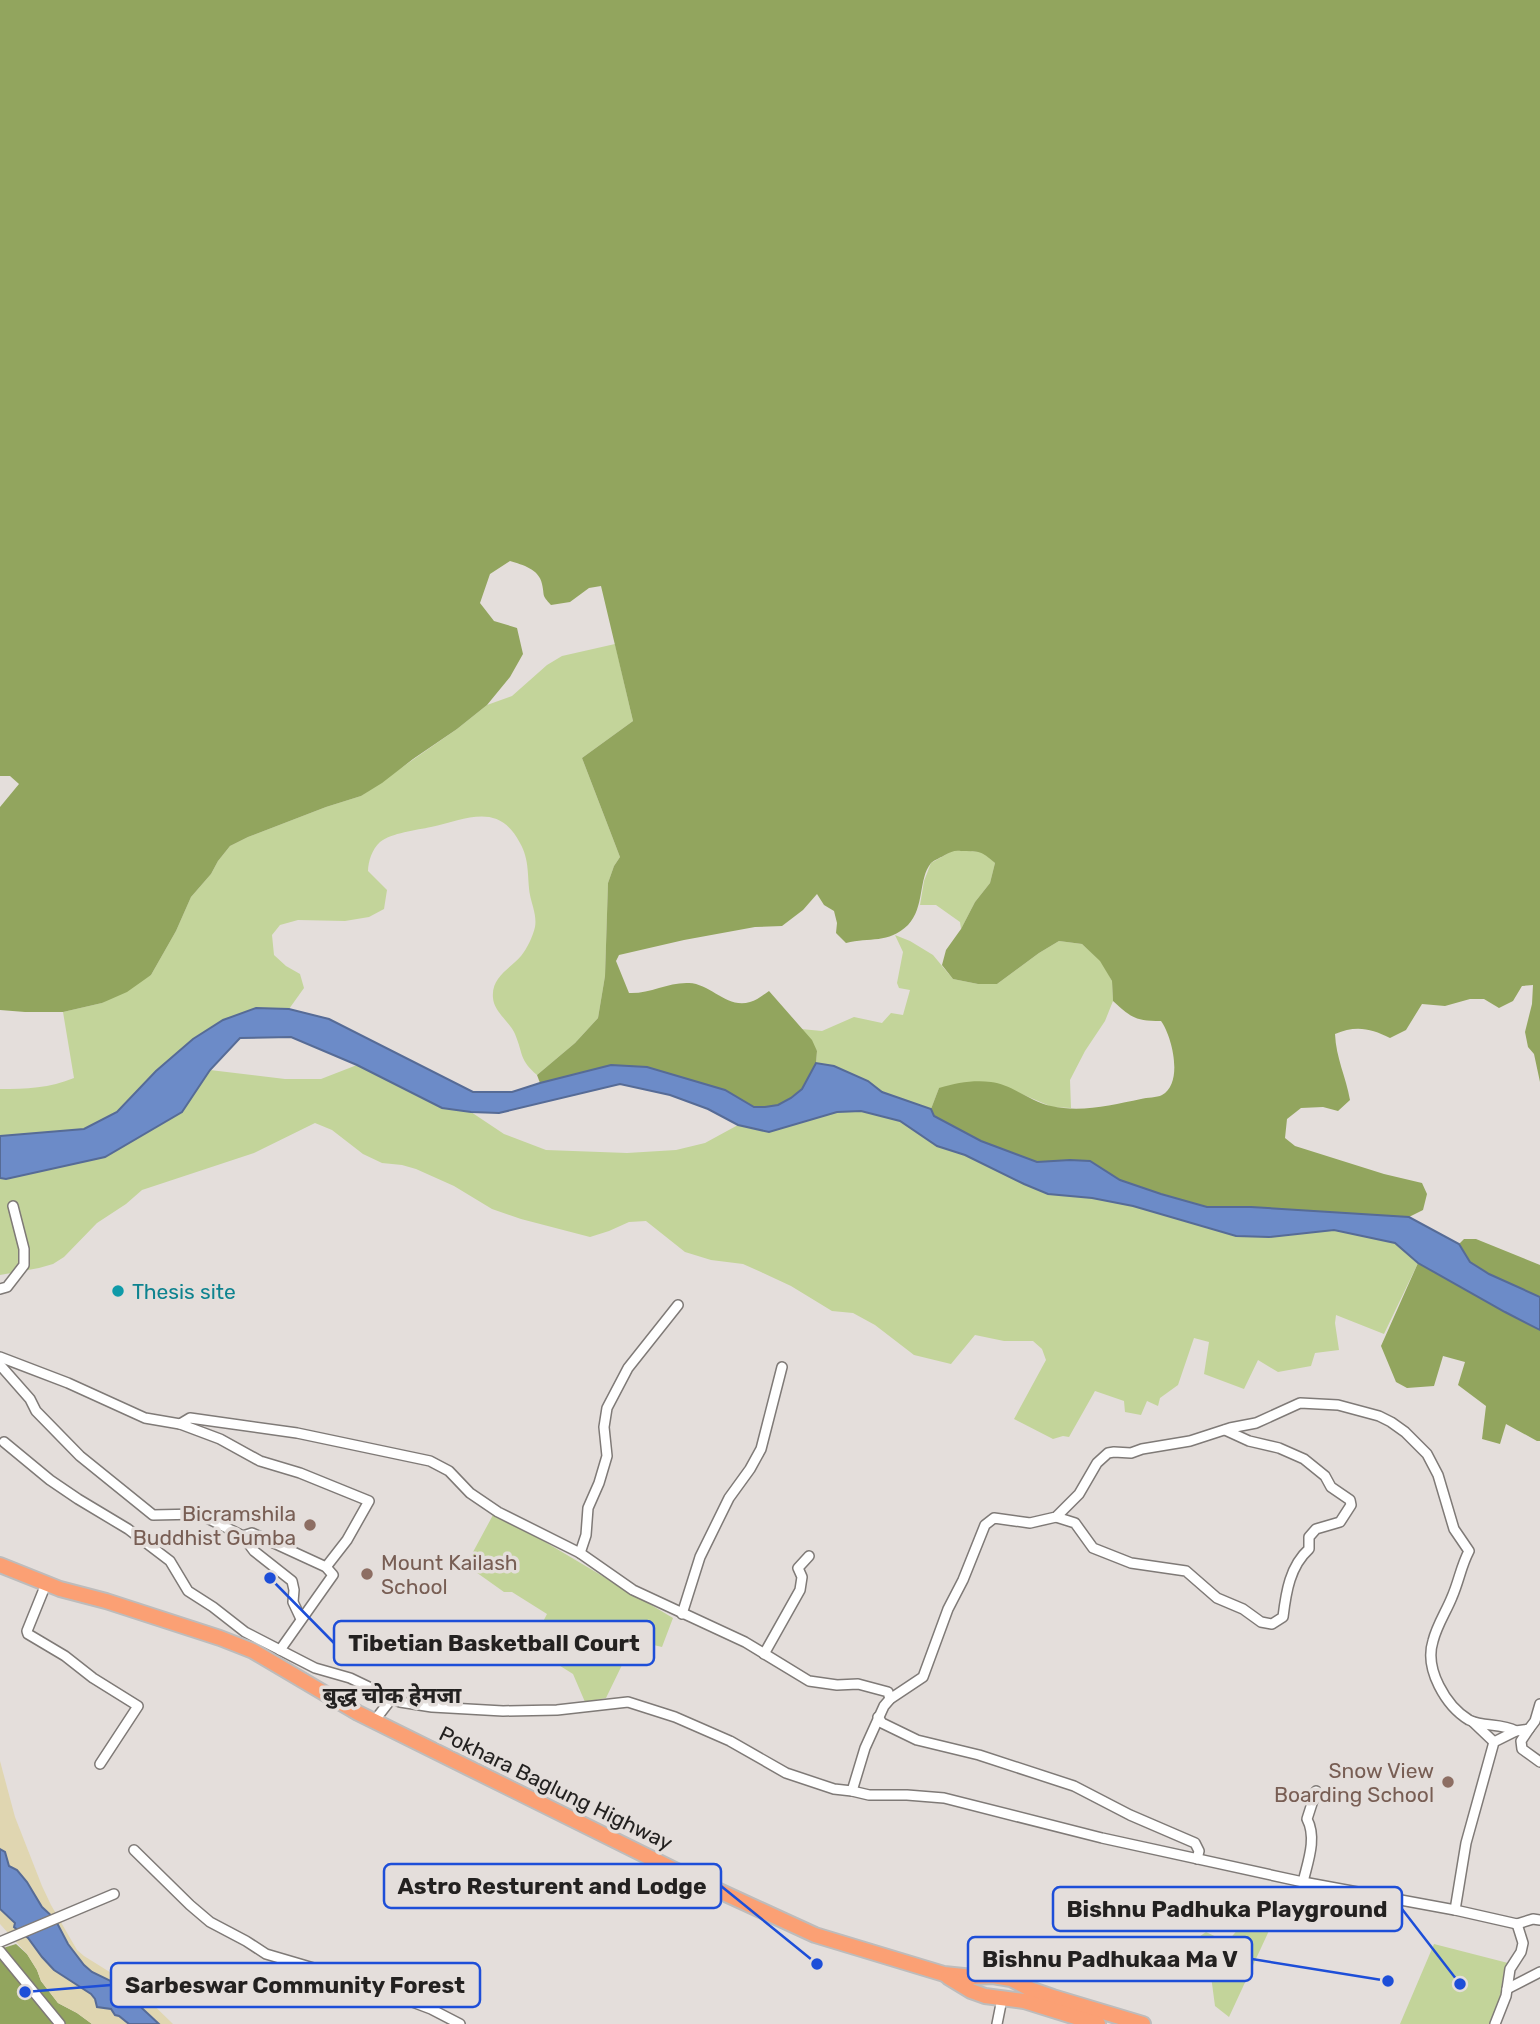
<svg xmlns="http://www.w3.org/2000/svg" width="1540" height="2024" viewBox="0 0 1540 2024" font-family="Rubik,'Noto Sans Devanagari',sans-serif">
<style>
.green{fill:#c3d49a}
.forest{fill:#92a55e}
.sand{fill:#e0d6b1}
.water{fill:#6c8bc8;stroke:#566b96;stroke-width:2}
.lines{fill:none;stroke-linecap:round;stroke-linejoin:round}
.minor-casing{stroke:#7f7a77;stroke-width:12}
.trunk-casing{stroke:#bdbcbc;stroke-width:18}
.minor{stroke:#fff;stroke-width:9}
.trunk{stroke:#fba074;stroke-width:14}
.culture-dot{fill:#0f9aa8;stroke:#e4dedb;stroke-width:2.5}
.education-dot{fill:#8d6e63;stroke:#e4dedb;stroke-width:2.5}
.labels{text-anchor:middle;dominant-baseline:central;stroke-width:7;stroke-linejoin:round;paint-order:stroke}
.culture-label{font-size:21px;fill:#0d838f;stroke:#e4dedb;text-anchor:start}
.education-label{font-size:21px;fill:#785e54;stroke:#e4dedb;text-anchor:end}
.street-label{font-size:21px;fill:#232120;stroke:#e4dedb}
.neighbourhood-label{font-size:23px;font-weight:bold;fill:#232120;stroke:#e4dedb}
.leader{fill:none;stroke:#1d4ed8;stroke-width:2.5}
.callout-dot{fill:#1d4ed8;stroke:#e4dedb;stroke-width:2.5}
.callout{fill:#e4dedb;stroke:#1d4ed8;stroke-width:2.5}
.callout-label{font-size:23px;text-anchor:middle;font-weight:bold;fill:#232120}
</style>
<rect width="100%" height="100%" fill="#e4dedb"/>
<g class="green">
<path d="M 615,644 L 633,721 L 582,758 L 620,857 L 614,866 L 608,883 L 605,976 L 598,1018 L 575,1043 L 537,1075 C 519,1059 524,1056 515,1034 C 510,1022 494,1012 493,998 C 491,977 510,969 521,956 C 527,949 533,936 535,927 C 537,916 532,905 530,895 C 527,876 530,861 520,843 C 498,801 466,820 431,827 C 417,830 391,833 380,842 C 372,849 368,862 368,871 L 387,890 L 384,909 L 369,917 L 345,921 L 298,920 L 280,925 L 272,935 L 274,955 L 286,966 L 300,974 L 304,988 L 289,1009 L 256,1008 L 223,1020 L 193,1039 L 156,1071 L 117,1112 L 84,1129 L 0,1136 L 0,1089 C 26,1089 50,1088 74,1078 L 63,1012 L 102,1003 L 151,975 L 176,931 L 191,897 L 211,874 L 218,861 L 230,846 L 248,837 L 326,807 L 361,796 L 457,729 L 487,705 L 512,696 L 547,665 L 562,656 Z"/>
<polygon points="954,850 983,852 995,863 990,883 975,902 961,929 960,922 936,905 920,905 924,881 931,863"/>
<polygon points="895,935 910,941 933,955 953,979 978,984 997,984 1039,953 1059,941 1082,944 1101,961 1112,981 1113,1001 1105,1021 1085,1051 1070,1080 1071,1108 1052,1107 1015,1091 939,1088 931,1109 882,1092 868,1081 834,1066 816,1063 817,1051 801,1029 822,1031 854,1017 882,1023 891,1013 903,1015 910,990 899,988 897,983 903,952"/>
<polygon points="357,1065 442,1108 471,1112 504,1134 546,1150 627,1153 676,1150 705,1143 738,1125 769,1132 837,1112 861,1111 900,1121 937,1146 965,1155 1000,1171 1092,1198 1133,1206 1175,1217 1236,1236 1269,1237 1334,1230 1395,1243 1418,1263 1384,1334 1336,1315 1335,1323 1339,1350 1315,1353 1311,1366 1278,1372 1258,1360 1244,1389 1204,1374 1209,1342 1194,1338 1178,1385 1160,1398 1158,1406 1147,1401 1141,1415 1125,1412 1124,1401 1095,1391 1069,1437 1063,1436 1053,1439 1014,1419 1046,1360 1042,1349 1033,1341 1004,1341 975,1335 951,1364 914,1355 875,1325 853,1313 832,1311 791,1286 761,1272 743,1264 711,1260 685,1252 646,1221 629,1222 609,1231 590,1237 521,1219 492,1209 454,1186 416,1169 402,1165 382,1163 363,1154 332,1130 315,1123 254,1153 142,1190 126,1204 97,1223 64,1257 53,1264 39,1268 0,1275 0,1178 6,1179 105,1157 182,1112 210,1070 285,1079 321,1079"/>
<polygon points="493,1515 520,1527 673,1618 662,1647 633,1640 626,1626 622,1622 613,1621 588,1629 582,1640 588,1648 615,1656 622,1665 606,1698 585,1702 573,1674 530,1647 547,1614 512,1592 504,1592 466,1565"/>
<polygon points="1254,1911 1273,1922 1229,2017 1215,2006 1211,1976 1202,1961 1193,1941 1206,1932 1227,1942"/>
<polygon points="1434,1944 1508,1963 1504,1970 1500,1998 1489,2024 1400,2024"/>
</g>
<g class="forest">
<path d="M 0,0 L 1540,0 L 1540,1082 L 1534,1054 L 1528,1047 L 1525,1032 L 1532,1004 L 1533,985 L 1522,986 L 1513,1001 L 1499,1008 L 1484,999 L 1470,999 L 1445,1006 L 1422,1004 L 1406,1030 L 1390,1038 C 1371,1028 1355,1025 1335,1034 C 1336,1058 1346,1077 1350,1100 L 1338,1111 L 1323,1107 L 1301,1108 L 1287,1119 L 1285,1138 L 1295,1146 L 1384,1174 L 1422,1183 L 1427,1194 L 1423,1210 L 1409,1217 L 1251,1207 L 1207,1207 L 1161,1194 L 1120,1180 L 1090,1161 L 1070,1160 L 1037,1162 L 981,1141 L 934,1116 L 931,1109 L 939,1088 C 957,1083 972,1080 991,1082 C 1011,1084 1031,1102 1051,1106 C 1081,1113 1112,1105 1141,1099 C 1147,1097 1157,1098 1162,1095 C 1184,1083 1172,1036 1161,1021 C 1135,1021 1132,1018 1113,1001 L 1112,981 L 1100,961 L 1082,944 L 1059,941 L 1039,953 L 997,984 L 978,984 L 953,979 L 942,965 L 946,950 L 961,929 L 975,902 L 990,883 L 995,863 C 980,850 981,852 961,851 C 954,850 951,852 945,855 C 942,857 934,860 931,863 C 918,879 925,907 908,925 C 888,944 870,937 846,943 L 836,933 L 837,923 L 834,911 L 824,905 L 817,894 L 803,910 L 782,926 L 755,927 L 684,940 L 619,955 L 616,961 L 629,993 C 650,994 668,982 689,983 C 711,984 727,1009 750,1002 C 757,1000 763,995 769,991 L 812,1040 L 817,1051 L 816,1063 L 802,1089 L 791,1098 L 778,1105 L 765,1107 L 754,1107 L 725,1090 L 647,1068 L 612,1065 L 540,1083 L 537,1075 L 575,1043 L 598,1018 L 605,976 L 608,883 L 614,866 L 620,857 L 582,758 L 633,721 L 601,586 L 589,588 L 570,602 L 551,605 C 541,594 545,597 542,584 C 539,569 523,565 510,561 L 490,574 L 480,603 L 494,621 L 517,628 L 523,654 L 510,677 L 487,705 L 457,729 L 413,759 L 382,783 L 361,796 L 326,807 L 248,837 L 230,846 L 218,861 L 211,874 L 191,897 L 176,931 L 151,975 L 127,992 L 102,1003 L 63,1012 L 25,1012 L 0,1010 L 0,807 L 19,784 L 10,776 L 0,776 Z"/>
<polygon points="1464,1239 1476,1239 1540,1265 1540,1297 1489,1274 1470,1262 1459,1244"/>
<polygon points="1418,1263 1505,1312 1540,1330 1540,1441 1537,1441 1506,1424 1500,1444 1482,1439 1486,1406 1458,1385 1465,1362 1443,1356 1434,1386 1407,1388 1396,1382 1381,1346"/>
<polygon points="16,1944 27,1954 37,1970 41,1981 58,2003 77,2013 92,2024 0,2024 0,1949"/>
</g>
<g class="sand">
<polygon points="0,1761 15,1817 42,1886 51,1905 77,1950 84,1956 137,1989 173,2024 159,2024 115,1983 92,1972 84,1965 72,1951 52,1915 42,1907 27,1882 17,1870 9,1866 5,1852 0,1849"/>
<polygon points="0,1909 13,1920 22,1934 28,1938 54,1970 91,1994 103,2009 111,2009 129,2024 92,2024 77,2013 58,2003 41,1981 37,1970 27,1954 0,1924"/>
</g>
<g class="water">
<polygon points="256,1008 289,1009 329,1019 473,1092 512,1092 540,1083 611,1065 647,1067 725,1090 754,1107 765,1107 778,1105 791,1098 802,1089 816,1063 834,1066 868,1081 882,1092 931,1109 934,1116 981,1141 1037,1162 1070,1160 1090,1161 1120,1180 1161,1194 1207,1207 1251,1207 1409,1217 1459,1244 1470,1262 1489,1274 1540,1297 1540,1330 1505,1312 1418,1263 1395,1243 1334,1230 1269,1237 1236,1236 1133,1206 1092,1198 1048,1194 1024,1184 965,1155 937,1146 900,1121 861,1111 837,1112 769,1132 738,1125 708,1109 670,1095 620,1084 499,1113 471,1112 442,1108 357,1065 291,1037 240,1038 210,1070 182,1112 105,1157 6,1179 0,1178 0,1136 84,1129 117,1112 156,1071 193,1039 223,1020"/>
<polygon points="0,1849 5,1852 9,1866 17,1870 27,1882 42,1907 55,1919 68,1944 84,1965 92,1972 115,1983 159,2024 129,2024 119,2016 115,2015 111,2009 97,2007 95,1999 91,1994 54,1970 42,1957 28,1938 14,1927 15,1923 0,1909"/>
</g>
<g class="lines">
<defs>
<g id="minor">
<polyline points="0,1289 7,1287 24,1265 24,1249 13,1206"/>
<polyline points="0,1357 68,1383 145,1418 180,1424 190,1418 297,1433 430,1461 449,1471 470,1493 498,1512 580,1553 633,1590 745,1642 809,1681 837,1685 858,1684 888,1692 890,1699"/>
<polyline points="0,1365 30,1399 36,1411 80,1456 153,1515 199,1514 243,1536 252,1533 326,1567 333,1575 280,1650 315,1668 350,1678 400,1702 432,1707 503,1711 557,1710 628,1702 675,1717 730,1741 786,1773 834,1789 852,1791 869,1795 907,1795 944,1798 1102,1838 1303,1882 1455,1910 1517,1924 1533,1919 1540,1920"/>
<polyline points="180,1424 220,1439 260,1461 300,1473 369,1501 347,1540 326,1567"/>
<polyline points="4,1442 50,1480 78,1499 128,1529 170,1561 188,1591 213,1607 245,1632 280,1650"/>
<path d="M 1056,1517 L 1075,1523 L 1093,1548 L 1131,1563 L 1186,1571 L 1217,1598 L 1243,1609 L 1261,1622 L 1272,1624 L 1283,1617 C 1286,1592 1290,1566 1309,1549 L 1309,1537 L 1316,1529 L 1340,1522 L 1351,1505 L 1350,1500 L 1331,1487 L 1325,1476 L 1304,1459 L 1279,1448 L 1249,1441 L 1225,1430"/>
<polyline points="243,1536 254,1551 292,1581 294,1590 293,1602 301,1619"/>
<polyline points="580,1553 586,1535 588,1508 599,1483 607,1456 604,1427 607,1408 628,1368 678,1305"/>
<polyline points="46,1584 27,1631 28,1634 65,1656 93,1678 138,1706 100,1764"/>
<polyline points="682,1614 700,1557 729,1498 750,1469 761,1449 782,1367"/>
<polyline points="764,1654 800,1590 802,1577 798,1568 809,1556"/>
<polyline points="878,1717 882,1723 917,1740 979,1755 1074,1786 1130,1815 1195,1843 1199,1851 1197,1859"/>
<polyline points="375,1720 392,1698"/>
<polyline points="1473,1722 1494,1742"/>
<polyline points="1529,1729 1521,1741 1522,1749 1540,1762"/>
<path d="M 852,1791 L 865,1748 L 884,1706 L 890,1699 L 923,1677 L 948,1609 L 963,1580 L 985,1525 L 994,1518 L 1030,1523 L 1056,1517 L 1079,1494 L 1097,1463 L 1108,1453 L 1114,1452 L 1131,1453 L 1142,1449 L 1190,1441 L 1230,1428 L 1256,1423 L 1300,1403 L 1338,1405 L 1379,1416 L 1391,1422 L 1405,1432 L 1427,1454 L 1438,1475 L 1454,1529 L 1469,1551 C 1461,1566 1459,1581 1452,1597 C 1446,1612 1437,1625 1433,1641 C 1424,1669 1446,1706 1469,1720 C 1483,1727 1501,1723 1516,1731"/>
<polyline points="134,1850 190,1905 210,1922 246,1941 266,1954 351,1979 431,2009 460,2024"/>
<path d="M 1303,1882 C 1308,1861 1317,1838 1307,1819 L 1316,1791"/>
<polyline points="1455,1910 1466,1843 1494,1742 1516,1731 1529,1729 1535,1721 1540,1704"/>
<polyline points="0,1942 114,1894"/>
<polyline points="0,1951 60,2024"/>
<polyline points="1507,1989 1540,1972"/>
<polyline points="997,2024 1002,1999"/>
<polyline points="1495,2024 1506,1996 1510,1969 1521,1952 1523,1943 1517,1924"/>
</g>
<g id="trunk">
<polyline points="0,1565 60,1589 106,1601 220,1638 253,1651 358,1713 693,1879 815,1935 944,1974 973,1977 993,1976 1011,1979 1030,1989 1053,1997 1143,2024"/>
<polyline points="948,1977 971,1991 985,1996 1024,2001 1098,2024"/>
</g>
</defs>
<use href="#minor" class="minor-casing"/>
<use href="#trunk" class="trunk-casing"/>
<use href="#minor" class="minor"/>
<use href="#trunk" class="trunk"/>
</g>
<circle class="culture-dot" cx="118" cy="1291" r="7"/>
<g class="education-dot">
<circle cx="310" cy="1525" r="7"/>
<circle cx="367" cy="1574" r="7"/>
<circle cx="1448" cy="1782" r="7"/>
</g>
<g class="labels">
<g class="culture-label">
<text x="132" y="1291">Thesis site</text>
</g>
<g class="education-label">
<text x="296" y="1513">Bicramshila<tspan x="296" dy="24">Buddhist Gumba</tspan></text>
<text x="381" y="1562" text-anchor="start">Mount Kailash<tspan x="381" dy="24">School</tspan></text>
<text x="1434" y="1770">Snow View<tspan x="1434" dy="24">Boarding School</tspan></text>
</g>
<g class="street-label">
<text transform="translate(556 1788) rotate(26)">Pokhara Baglung Highway</text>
</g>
<g class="neighbourhood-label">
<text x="392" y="1695">बुद्ध चोक हेमजा</text>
</g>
</g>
<path class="leader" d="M270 1578L334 1643M817 1964L721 1886M1460 1984L1402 1909M1388 1981L1252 1959M25 1992L111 1985"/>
<g class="callout-dot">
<circle cx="270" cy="1578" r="7"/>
<circle cx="817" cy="1964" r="7"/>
<circle cx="1460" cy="1984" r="7"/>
<circle cx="1388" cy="1981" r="7"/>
<circle cx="25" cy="1992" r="7"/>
</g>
<g class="callout">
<rect x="334" y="1621" width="320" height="44" rx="7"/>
<rect x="384" y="1864" width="337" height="44" rx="7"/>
<rect x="1053" y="1887" width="349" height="44" rx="7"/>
<rect x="968" y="1937" width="284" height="44" rx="7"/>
<rect x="111" y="1963" width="369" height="44" rx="7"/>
</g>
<g class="callout-label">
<text x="494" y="1651">Tibetian Basketball Court</text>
<text x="552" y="1894">Astro Resturent and Lodge</text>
<text x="1227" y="1917">Bishnu Padhuka Playground</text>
<text x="1110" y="1967">Bishnu Padhukaa Ma V</text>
<text x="295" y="1993">Sarbeswar Community Forest</text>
</g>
</svg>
